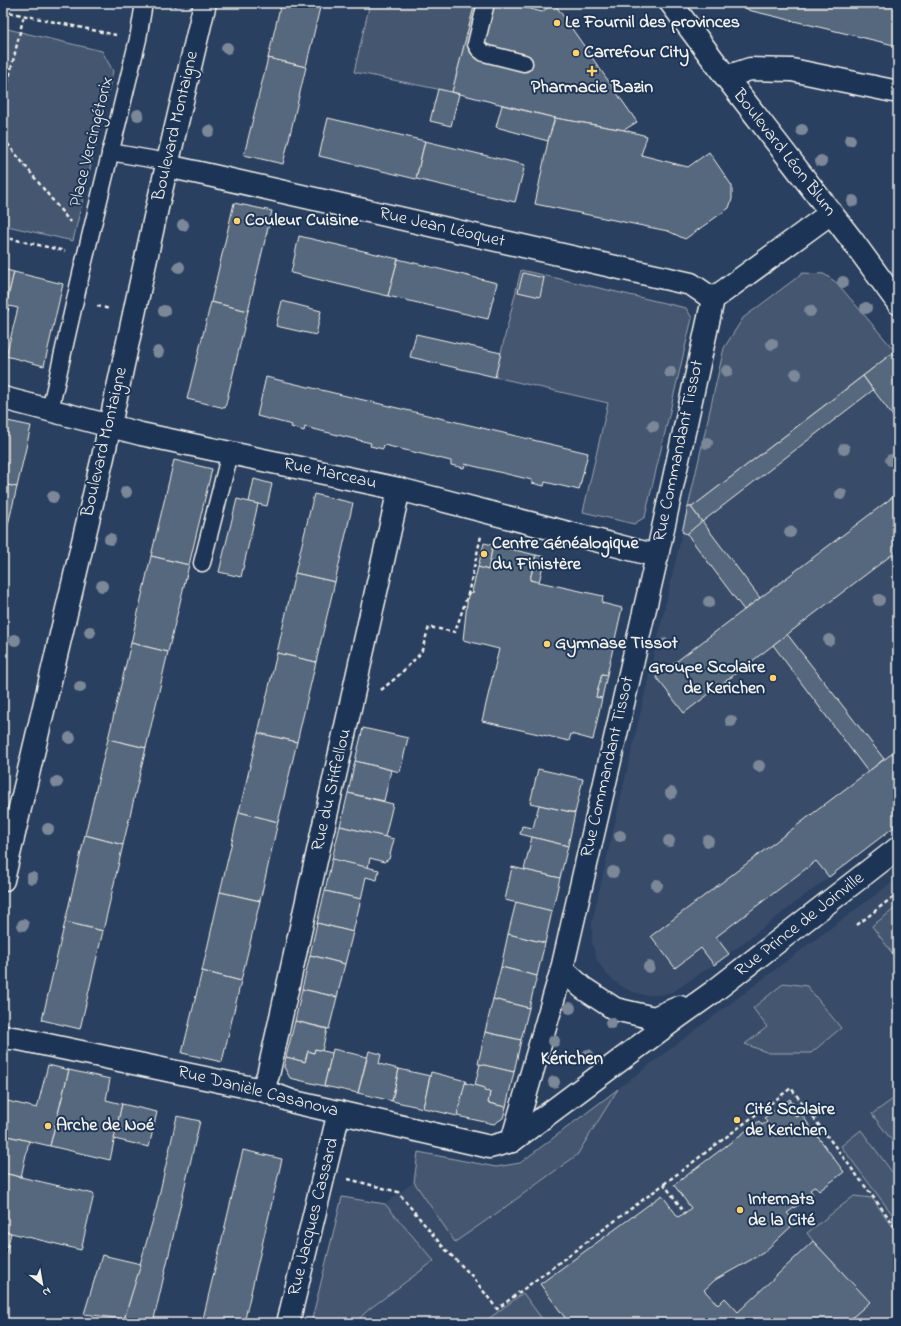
<svg xmlns="http://www.w3.org/2000/svg" width="901" height="1326" viewBox="0 0 901 1326" font-family="'Indie Flower',sans-serif">
<style>
.built{fill:#374c69}
.green{fill:#445771;stroke:#9ca4ac}
.building{fill:#56677d;stroke:#f4f1e8}
.lines{fill:none;stroke-linecap:round;stroke-linejoin:round}
.lane-casing{stroke:#f4f1e8;stroke-width:19}
.street-casing{stroke:#f4f1e8;stroke-width:25}
.secondary-casing{stroke:#f4f1e8;stroke-width:25}
.path{stroke:#f4f1e8;stroke-width:2.5;stroke-dasharray:4 3;stroke-linecap:butt}
.lane{stroke:#1d3557;stroke-width:16}
.street{stroke:#1d3557;stroke-width:22}
.secondary{stroke:#1d3557;stroke-width:22}
.tree{fill:#7c8897}
.poi-dot{fill:#ffd166;stroke:#1d3557;stroke-width:1.5}
.labels{text-anchor:middle;dominant-baseline:central;stroke-width:4;stroke-linejoin:round;paint-order:stroke}
.poi-label{font-size:18px;font-weight:bold;fill:#f4f1e8;stroke:#1d3557;text-anchor:start}
.street-label{font-size:18px;fill:#f4f1e8;stroke:#1d3557}
.neighbourhood-label{font-size:19px;font-weight:bold;fill:#f4f1e8;stroke:#1d3557}
</style>
<rect width="100%" height="100%" fill="#2a4060"/>
<filter id="ink" filterUnits="userSpaceOnUse"><feTurbulence type="fractalNoise" baseFrequency=".025" numOctaves="2"/><feDisplacementMap in="SourceGraphic" scale="8" xChannelSelector="R" yChannelSelector="G"/><feConvolveMatrix kernelMatrix="1 2 1 2 8 2 1 2 1" color-interpolation-filters="sRGB"/></filter>
<g filter="url(#ink)">
<g class="built">
<polygon points="895,351 898,355 898,824 729,954 673,992 659,995 644,995 630,991 618,984 607,975 597,960 592,943 592,922 688,507 693,507"/>
<polygon points="898,878 898,1323 311,1323 342,1197 385,1204 414,1182 418,1152 496,1167 520,1163 789,959"/>
</g>
<g class="green">
<polygon points="370,3 475,3 452,92 354,72"/>
<polygon points="3,28 102,51 113,71 73,241 3,225"/>
<polygon points="521,270 686,308 692,318 645,517 634,524 583,512 608,403 495,377"/>
<polygon points="803,273 824,274 837,283 895,351 692,507 688,507 724,348 743,318"/>
<polygon points="898,906 898,961 872,926"/>
<polygon points="784,983 807,986 841,1028 811,1053 769,1053 745,1044 767,1027 753,1008"/>
<polygon points="618,1089 577,1155 497,1213 455,1242 414,1182 418,1152 496,1167 520,1163"/>
<polygon points="893,1099 898,1106 898,1149 872,1114"/>
<polygon points="861,1130 898,1180 898,1222 841,1146"/>
<polygon points="854,1196 872,1198 898,1234 898,1322 896,1323 846,1323 869,1302 813,1241 807,1233"/>
<polygon points="342,1197 385,1204 434,1261 368,1310 355,1323 311,1323"/>
<polygon points="523,1293 545,1323 483,1323"/>
</g>
<g class="building">
<polygon points="281,3 321,3 306,67 268,58"/>
<polygon points="475,3 507,3 542,12 554,3 637,122 624,130 555,118 452,92"/>
<polygon points="742,3 898,4 898,46 748,10"/>
<polygon points="268,58 306,67 283,164 244,155"/>
<polygon points="438,89 459,94 451,126 430,121"/>
<polygon points="502,105 555,118 548,141 496,127"/>
<polygon points="328,118 425,141 416,179 319,156"/>
<polygon points="555,118 624,130 647,136 641,155 688,167 709,152 732,186 732,199 729,208 685,239 668,231 535,204 548,141"/>
<polygon points="425,141 525,165 515,202 416,179"/>
<polygon points="234,203 272,211 248,311 211,302"/>
<polygon points="299,236 398,259 388,296 291,273"/>
<polygon points="398,259 497,283 488,319 388,296"/>
<polygon points="3,269 14,272 5,310 3,310"/>
<polygon points="14,272 63,284 44,366 6,356 18,308 9,306 8,311 5,310"/>
<polygon points="523,273 544,278 540,297 518,292"/>
<polygon points="282,301 321,311 316,335 276,326"/>
<polygon points="211,302 248,311 225,408 187,399"/>
<polygon points="416,334 501,353 495,377 410,357"/>
<polygon points="895,351 898,355 898,423 863,376"/>
<polygon points="863,376 873,390 702,522 691,507 692,507"/>
<polygon points="266,377 588,453 579,490 545,482 544,486 532,483 532,480 465,464 464,468 451,465 451,461 384,445 383,449 370,446 371,443 305,427 304,431 291,427 292,425 257,416"/>
<polygon points="3,420 31,426 17,487 3,484"/>
<polygon points="174,460 212,469 189,565 151,556"/>
<polygon points="254,479 272,484 267,506 249,502"/>
<polygon points="3,484 17,487 3,546"/>
<polygon points="898,493 898,550 684,713 656,677"/>
<polygon points="314,494 353,503 335,582 295,573"/>
<polygon points="237,499 258,504 241,577 219,572"/>
<polygon points="688,507 691,507 702,522 687,534 682,532"/>
<polygon points="702,521 760,598 744,610 687,534"/>
<polygon points="484,543 493,545 488,570 478,567"/>
<polygon points="493,545 536,555 530,580 603,596 602,603 622,608 607,675 602,674 596,697 602,698 593,740 571,734 569,741 482,721 499,649 463,640 468,594 474,593 472,592 478,567 488,570"/>
<polygon points="536,555 545,557 539,582 530,580"/>
<polygon points="151,556 189,565 168,652 131,643"/>
<polygon points="295,573 335,582 316,662 277,653"/>
<polygon points="787,634 884,759 868,772 773,645"/>
<polygon points="131,643 168,652 146,748 108,739"/>
<polygon points="277,653 316,662 297,742 258,733"/>
<polygon points="602,674 607,675 602,698 596,697"/>
<polygon points="363,728 408,738 400,772 355,761"/>
<polygon points="258,733 297,742 278,822 239,812"/>
<polygon points="108,739 146,748 123,845 85,835"/>
<polygon points="898,749 898,798 895,801 898,806 898,824 829,877 816,861 716,937 729,954 714,965 701,948 675,968 651,936"/>
<polygon points="355,761 391,770 384,801 348,793"/>
<polygon points="538,769 583,779 575,813 530,803"/>
<polygon points="348,793 393,804 385,837 340,826"/>
<polygon points="539,805 575,813 568,846 520,834 522,826 533,828"/>
<polygon points="239,812 278,822 260,901 220,892"/>
<polygon points="340,826 394,839 389,859 384,862 370,858 368,868 332,859"/>
<polygon points="85,835 123,845 103,931 65,922"/>
<polygon points="532,837 568,846 560,878 524,870"/>
<polygon points="332,859 379,870 377,880 366,877 361,899 325,891"/>
<polygon points="512,867 560,878 552,911 505,900"/>
<polygon points="325,891 361,899 353,932 317,923"/>
<polygon points="220,892 260,901 241,981 202,971"/>
<polygon points="516,902 552,911 545,943 508,934"/>
<polygon points="65,922 103,931 80,1029 42,1020"/>
<polygon points="317,923 353,932 345,964 310,955"/>
<polygon points="508,934 545,943 537,976 501,967"/>
<polygon points="310,955 345,964 337,997 302,989"/>
<polygon points="501,967 537,976 529,1008 493,999"/>
<polygon points="202,971 241,981 222,1062 182,1053"/>
<polygon points="302,989 337,997 329,1029 295,1021"/>
<polygon points="493,999 529,1008 521,1040 485,1032"/>
<polygon points="295,1021 327,1029 322,1051 315,1049 314,1053 308,1051 305,1062 286,1057"/>
<polygon points="485,1032 521,1040 514,1072 478,1064"/>
<polygon points="315,1049 332,1053 324,1086 290,1078 284,1067 286,1057 305,1062 308,1051 314,1053"/>
<polygon points="333,1049 367,1057 358,1093 324,1086"/>
<polygon points="369,1051 381,1054 379,1064 399,1069 392,1101 358,1093"/>
<polygon points="480,1064 514,1072 506,1107 488,1103 490,1092 484,1091 485,1088 475,1085"/>
<polygon points="48,1065 69,1070 50,1146 3,1135 3,1100 37,1108"/>
<polygon points="399,1069 430,1076 423,1108 392,1101"/>
<polygon points="69,1070 110,1079 106,1100 122,1104 110,1160 50,1146"/>
<polygon points="431,1072 466,1081 457,1116 423,1108"/>
<polygon points="465,1083 485,1088 484,1091 490,1092 488,1103 506,1107 503,1118 494,1124 457,1116"/>
<polygon points="790,1099 791,1101 786,1105 796,1117 801,1114 844,1172 819,1191 815,1186 810,1190 813,1194 787,1213 796,1222 763,1253 715,1280 704,1290 718,1305 725,1298 738,1312 813,1241 870,1302 846,1323 569,1323 540,1284 662,1195 678,1217 685,1213 691,1208 674,1185 759,1121 762,1125 767,1122 764,1118"/>
<polygon points="791,1101 801,1114 796,1117 786,1105"/>
<polygon points="122,1104 157,1112 149,1147 114,1139"/>
<polygon points="177,1116 200,1121 153,1323 123,1323 156,1209"/>
<polygon points="3,1135 29,1141 21,1177 3,1173"/>
<polygon points="243,1150 282,1159 244,1323 202,1323"/>
<polygon points="3,1173 94,1194 81,1250 3,1231"/>
<polygon points="3,1231 11,1233 3,1266"/>
<polygon points="102,1255 141,1264 124,1319 84,1314"/>
</g>
<g class="lines">
<defs>
<g id="lane">
<polyline points="486,3 476,44 479,49 484,53 524,63"/>
<polyline points="110,152 168,162"/>
<polyline points="50,410 81,274 138,39 144,3"/>
<polyline points="202,563 230,453"/>
</g>
<g id="street">
<polyline points="726,77 750,69 792,70 898,92"/>
<polyline points="167,166 213,176 691,284 713,299"/>
<polyline points="3,398 141,434 399,489 657,556"/>
<polyline points="562,969 583,988 615,1009 654,1018 680,1007"/>
<polyline points="3,1037 19,1039 262,1090 294,1102 490,1147 512,1141 678,1017 713,992 898,848"/>
<polyline points="262,1090 268,1075 399,489"/>
<polyline points="512,1141 562,969 657,556 713,299 831,213"/>
<polyline points="288,1323 339,1112"/>
</g>
<g id="secondary">
<polyline points="671,3 726,77 852,240 898,303"/>
<polyline points="3,880 103,457 157,208 205,3"/>
</g>
</defs>
<use href="#lane" class="lane-casing"/>
<use href="#street" class="street-casing"/>
<use href="#secondary" class="secondary-casing"/>
<g class="path">
<polyline points="166,3 179,6"/>
<polyline points="3,11 116,35"/>
<polyline points="3,103 24,15"/>
<polyline points="3,138 70,222"/>
<polyline points="3,237 65,251"/>
<polyline points="97,306 110,309"/>
<polyline points="381,690 397,677 421,653 429,627 455,632 468,594 481,536"/>
<polyline points="857,925 898,893"/>
<polyline points="348,1179 398,1192 443,1247 472,1276 497,1309 664,1184 685,1213"/>
<polyline points="664,1184 791,1088 898,1230"/>
</g>
<use href="#lane" class="lane"/>
<use href="#street" class="street"/>
<use href="#secondary" class="secondary"/>
</g>
<g class="tree">
<circle cx="227" cy="48" r="6"/>
<circle cx="138" cy="115" r="6"/>
<circle cx="802" cy="130" r="6"/>
<circle cx="209" cy="131" r="6"/>
<circle cx="850" cy="140" r="6"/>
<circle cx="821" cy="161" r="6"/>
<circle cx="853" cy="201" r="6"/>
<circle cx="183" cy="225" r="6"/>
<circle cx="179" cy="267" r="6"/>
<circle cx="843" cy="282" r="6"/>
<circle cx="866" cy="308" r="6"/>
<circle cx="164" cy="311" r="6"/>
<circle cx="810" cy="311" r="6"/>
<circle cx="772" cy="344" r="6"/>
<circle cx="158" cy="352" r="6"/>
<circle cx="727" cy="371" r="6"/>
<circle cx="670" cy="372" r="6"/>
<circle cx="796" cy="374" r="6"/>
<circle cx="653" cy="426" r="6"/>
<circle cx="707" cy="443" r="6"/>
<circle cx="844" cy="449" r="6"/>
<circle cx="891" cy="460" r="6"/>
<circle cx="126" cy="492" r="6"/>
<circle cx="841" cy="494" r="6"/>
<circle cx="53" cy="497" r="6"/>
<circle cx="790" cy="532" r="6"/>
<circle cx="110" cy="539" r="6"/>
<circle cx="102" cy="586" r="6"/>
<circle cx="879" cy="600" r="6"/>
<circle cx="709" cy="602" r="6"/>
<circle cx="90" cy="632" r="6"/>
<circle cx="15" cy="640" r="6"/>
<circle cx="829" cy="640" r="6"/>
<circle cx="665" cy="644" r="6"/>
<circle cx="80" cy="687" r="6"/>
<circle cx="731" cy="721" r="6"/>
<circle cx="70" cy="738" r="6"/>
<circle cx="759" cy="766" r="6"/>
<circle cx="57" cy="782" r="6"/>
<circle cx="671" cy="793" r="6"/>
<circle cx="48" cy="829" r="6"/>
<circle cx="620" cy="836" r="6"/>
<circle cx="669" cy="841" r="6"/>
<circle cx="708" cy="841" r="6"/>
<circle cx="613" cy="872" r="6"/>
<circle cx="32" cy="878" r="6"/>
<circle cx="657" cy="885" r="6"/>
<circle cx="23" cy="925" r="6"/>
<circle cx="649" cy="967" r="6"/>
<circle cx="570" cy="1008" r="6"/>
<circle cx="611" cy="1023" r="6"/>
<circle cx="554" cy="1041" r="6"/>
<circle cx="588" cy="1055" r="6"/>
<circle cx="554" cy="1082" r="6"/>
</g>
</g>
<g class="poi-dot">
<circle cx="557" cy="23" r="4"/>
<circle cx="576" cy="53" r="4"/>
<path d="M590 65h4v4h4v4h-4v4h-4v-4h-4v-4h4z"/>
<circle cx="237" cy="221" r="4"/>
<circle cx="484" cy="554" r="4"/>
<circle cx="547" cy="644" r="4"/>
<circle cx="773" cy="678" r="4"/>
<circle cx="737" cy="1120" r="4"/>
<circle cx="48" cy="1126" r="4"/>
<circle cx="740" cy="1210" r="4"/>
</g>
<g class="labels">
<g class="poi-label">
<text x="565" y="23">Le Fournil des provinces</text>
<text x="584" y="53">Carrefour City</text>
<text x="592" y="88" text-anchor="middle">Pharmacie Bazin</text>
<text x="245" y="221">Couleur Cuisine</text>
<text x="492" y="544">Centre Généalogique<tspan x="492" dy="21">du Finistère</tspan></text>
<text x="555" y="644">Gymnase Tissot</text>
<text x="765" y="668" text-anchor="end">Groupe Scolaire<tspan x="765" dy="21">de Kerichen</tspan></text>
<text x="745" y="1110">Cité Scolaire<tspan x="745" dy="21">de Kerichen</tspan></text>
<text x="56" y="1126">Arche de Noé</text>
<text x="748" y="1200">Internats<tspan x="748" dy="21">de la Cité</tspan></text>
</g>
<g class="street-label">
<text transform="translate(176 126) rotate(-77)">Boulevard Montaigne</text>
<text transform="translate(92 142) rotate(-76)">Place Vercingétorix</text>
<text transform="translate(784 153) rotate(52)">Boulevard Léon Blum</text>
<text transform="translate(442 228) rotate(13)">Rue Jean Léoquet</text>
<text transform="translate(105 442) rotate(-77)">Boulevard Montaigne</text>
<text transform="translate(679 451) rotate(-78)">Rue Commandant Tissot</text>
<text transform="translate(330 474) rotate(12)">Rue Marceau</text>
<text transform="translate(608 767) rotate(-77)">Rue Commandant Tissot</text>
<text transform="translate(332 790) rotate(-77)">Rue du Stiffellou</text>
<text transform="translate(800 925) rotate(-38)">Rue Prince de Joinville</text>
<text transform="translate(258 1092) rotate(14)">Rue Danièle Casanova</text>
<text transform="translate(314 1217) rotate(-76)">Rue Jacques Cassard</text>
</g>
<g class="neighbourhood-label">
<text x="572" y="1059">Kérichen</text>
</g>
</g>
<rect width="901" height="1326" fill="none" stroke="#1d3557" stroke-width="16"/>
<rect x="8" y="8" width="885" height="1310" fill="none" stroke="#f4f1e8" stroke-width="1.5" filter="url(#ink)"/>
<g transform="translate(42 1284) rotate(149)" stroke="#1d3557" stroke-width="3" paint-order="stroke">
<path d="M0-3L7 15L0 10L-7 15Z" fill="#f4f1e8"/>
<text y="-6" font-size="11" font-weight="bold" text-anchor="middle" fill="#f4f1e8">N</text>
</g>
</svg>
